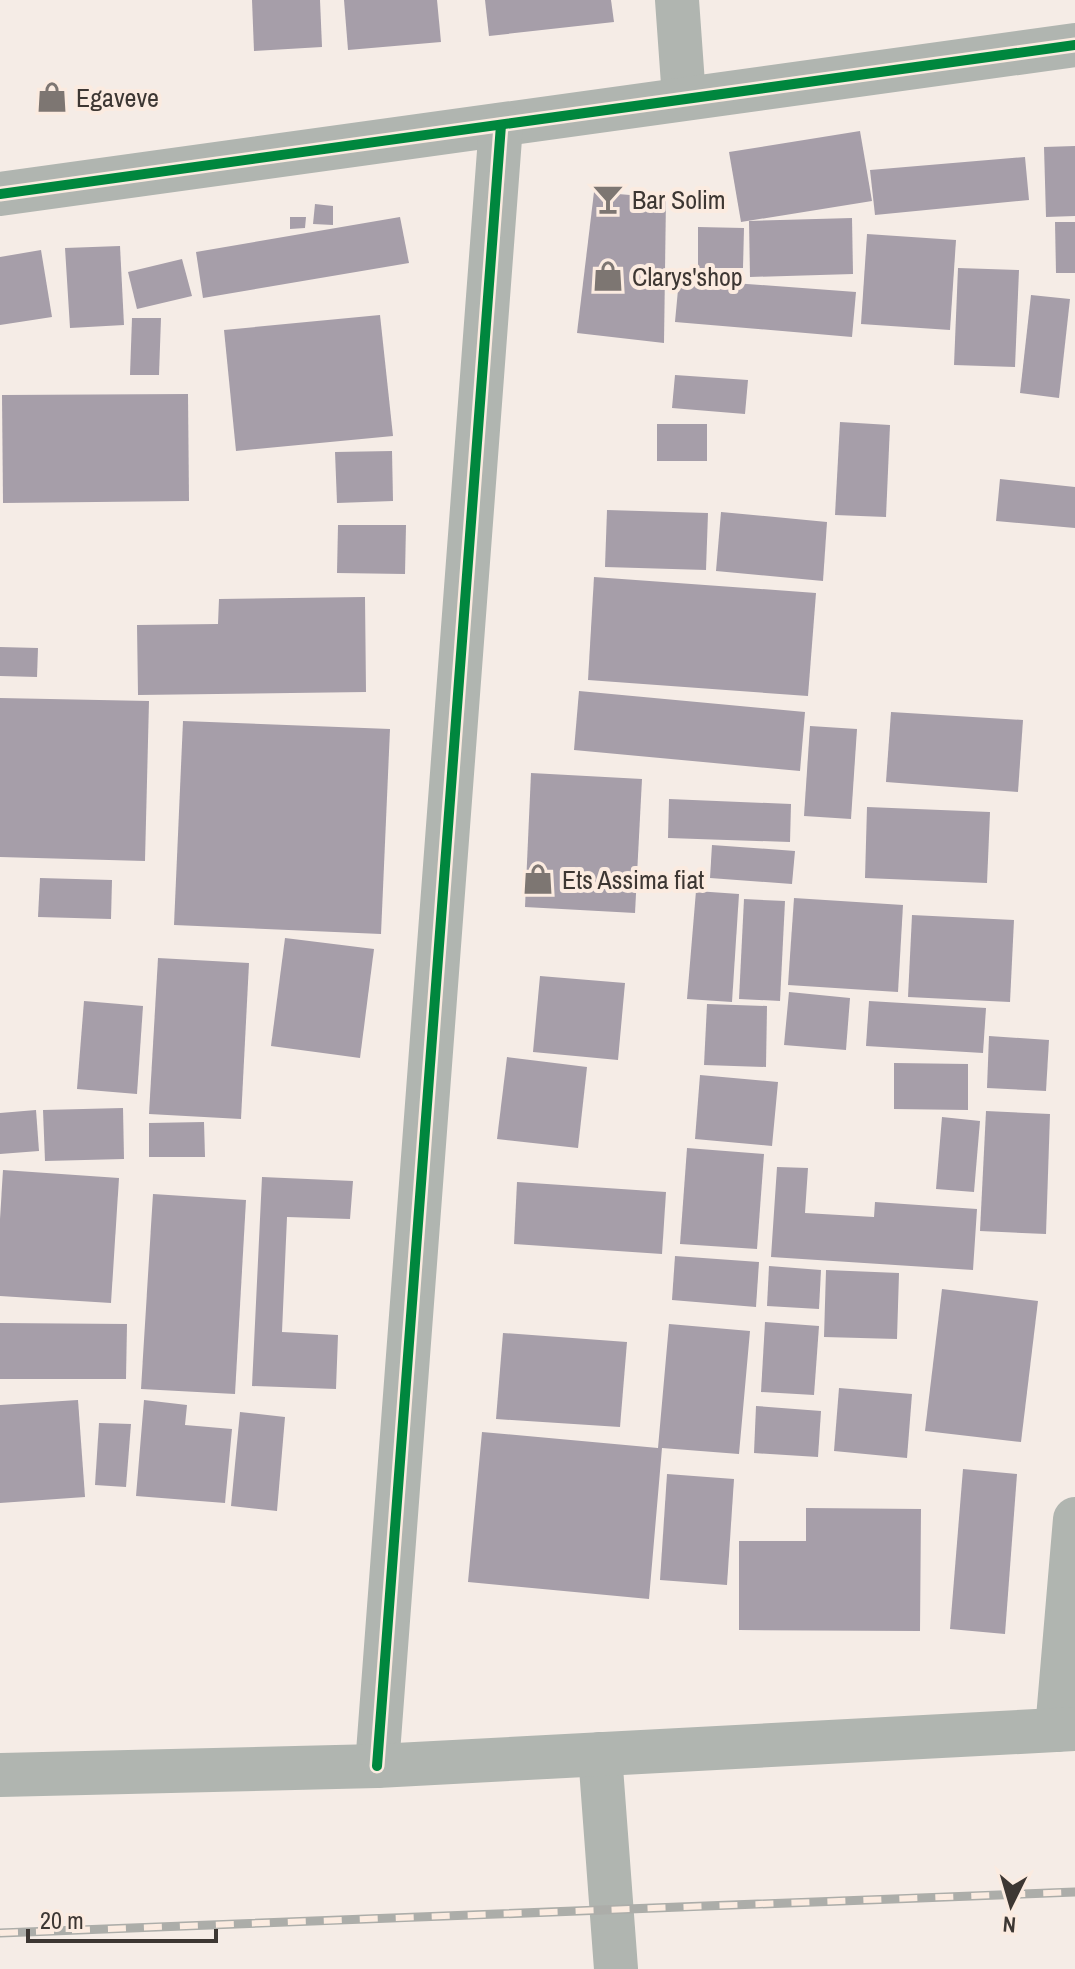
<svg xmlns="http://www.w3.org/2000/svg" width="1075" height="1969" viewBox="0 0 1075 1969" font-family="'Archivo Narrow',sans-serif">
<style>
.building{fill:#a69ea9}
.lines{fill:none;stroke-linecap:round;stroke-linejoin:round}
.street{stroke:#b0b5b0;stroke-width:44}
.rail-casing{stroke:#acada9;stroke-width:9}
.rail{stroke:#fbebe0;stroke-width:6;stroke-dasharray:18;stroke-linecap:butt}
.cycleway-casing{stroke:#fbebe0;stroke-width:15}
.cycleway{stroke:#00873e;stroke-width:10}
.labels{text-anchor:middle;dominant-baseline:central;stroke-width:8;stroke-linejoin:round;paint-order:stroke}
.poi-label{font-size:26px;fill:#3d3733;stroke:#fbebe0;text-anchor:start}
</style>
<rect width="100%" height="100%" fill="#f5ece6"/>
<g class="building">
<polygon points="252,0 320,0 322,47 254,51"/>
<polygon points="344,0 437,0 441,42 348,50"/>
<polygon points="485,0 611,0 614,22 489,36"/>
<polygon points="860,131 872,201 741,222 729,152"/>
<polygon points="1075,146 1075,216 1046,217 1044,147"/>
<polygon points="1025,157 1029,200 875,215 870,170"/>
<polygon points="594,192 666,198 664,343 577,333"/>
<polygon points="315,204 333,206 333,225 313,224"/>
<polygon points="290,217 306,217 305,228 290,229"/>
<polygon points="400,217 409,263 203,298 196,252"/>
<polygon points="852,218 853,274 750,277 749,221"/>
<polygon points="1055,222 1075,222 1075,273 1056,273"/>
<polygon points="698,227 744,228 743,268 698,268"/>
<polygon points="867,234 956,240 950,330 861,324"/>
<polygon points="120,246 124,325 70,328 65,248"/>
<polygon points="41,250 52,317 0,325 0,257"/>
<polygon points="182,259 192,296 137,309 128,272"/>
<polygon points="958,268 1019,270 1015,367 954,365"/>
<polygon points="679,279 856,292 852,337 675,322"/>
<polygon points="1031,295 1070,299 1059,398 1020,393"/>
<polygon points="380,315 393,436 236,451 224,330"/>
<polygon points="132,318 161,318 159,375 130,375"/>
<polygon points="675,375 748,380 745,414 672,408"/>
<polygon points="188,394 189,501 3,503 2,395"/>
<polygon points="840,422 890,425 886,517 835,515"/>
<rect x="657" y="424" width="50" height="37"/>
<polygon points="392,451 393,501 337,503 335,452"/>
<polygon points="1000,479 1075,487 1075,528 996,521"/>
<polygon points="607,510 708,513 706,570 605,567"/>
<polygon points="721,512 827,522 823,581 716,571"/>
<polygon points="338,525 406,525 405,574 337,573"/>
<polygon points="594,577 816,593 808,696 588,680"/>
<polygon points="365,597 366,692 138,695 137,625 218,624 219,599"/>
<polygon points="0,647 38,648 37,677 0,676"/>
<polygon points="579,691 805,712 800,771 574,750"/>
<polygon points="0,698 149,701 145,861 0,857"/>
<polygon points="891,712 1023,720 1018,792 886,782"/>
<polygon points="183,721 390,729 381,934 174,925"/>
<polygon points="810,726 857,729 851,819 804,816"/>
<polygon points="531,773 642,779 635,913 525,907"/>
<polygon points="669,799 791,804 790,842 668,838"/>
<polygon points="867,807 990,812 987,883 865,878"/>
<polygon points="712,845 795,851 792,884 710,878"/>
<polygon points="40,878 112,880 111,919 38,917"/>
<polygon points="696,891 739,894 732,1002 687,999"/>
<polygon points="794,898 903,905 898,992 788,985"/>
<polygon points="744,899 785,901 780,1001 739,999"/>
<polygon points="912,915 1014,920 1010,1002 908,997"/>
<polygon points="285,938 374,949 360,1058 271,1046"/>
<polygon points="158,958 249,963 241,1119 149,1114"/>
<polygon points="540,976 625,983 618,1060 533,1052"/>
<polygon points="789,992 850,998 846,1050 784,1045"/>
<polygon points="84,1001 143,1006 137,1094 77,1089"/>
<polygon points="869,1001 986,1008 983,1053 866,1046"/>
<polygon points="707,1004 767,1006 766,1067 704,1065"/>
<polygon points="989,1036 1049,1040 1046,1091 987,1088"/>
<polygon points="507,1057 587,1067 578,1148 497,1139"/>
<polygon points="894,1063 968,1064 968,1110 894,1109"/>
<polygon points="700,1075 778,1082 772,1146 695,1139"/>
<polygon points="123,1108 124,1159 45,1161 43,1110"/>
<polygon points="36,1110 39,1151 0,1154 0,1113"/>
<polygon points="986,1111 1050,1114 1046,1234 980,1231"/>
<polygon points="942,1117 980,1121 974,1192 936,1189"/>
<polygon points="204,1122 205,1157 149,1157 149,1123"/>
<polygon points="687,1148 764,1154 757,1249 680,1244"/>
<polygon points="777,1167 808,1168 805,1213 874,1217 875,1202 977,1209 973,1270 771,1257"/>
<polygon points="3,1170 119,1178 111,1303 0,1296 0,1219"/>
<polygon points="262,1177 353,1181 350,1219 287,1217 282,1332 338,1335 336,1389 252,1386"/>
<polygon points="517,1182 666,1192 662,1254 514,1244"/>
<polygon points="153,1194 246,1200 235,1394 141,1389"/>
<polygon points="675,1256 759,1262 756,1307 672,1300"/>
<polygon points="769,1266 821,1270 819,1309 767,1306"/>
<polygon points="826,1270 899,1273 897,1339 824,1337"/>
<polygon points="942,1289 1038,1301 1021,1442 925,1431"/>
<polygon points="765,1322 819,1326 814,1395 761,1392"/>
<polygon points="0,1323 127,1324 126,1379 0,1379"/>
<polygon points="669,1324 750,1331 739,1454 662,1448 649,1599 468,1582 482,1432 658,1448"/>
<polygon points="503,1333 627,1342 620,1427 496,1419"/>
<polygon points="839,1388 912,1394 907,1458 834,1451"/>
<polygon points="78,1400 85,1497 0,1503 0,1405"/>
<polygon points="144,1400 187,1405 185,1425 232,1429 225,1503 136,1496"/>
<polygon points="756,1406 821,1411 818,1457 754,1453"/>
<polygon points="240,1412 285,1417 277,1511 231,1506"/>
<polygon points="99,1423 131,1424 126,1487 95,1485"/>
<polygon points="963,1469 1017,1474 1005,1634 950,1629"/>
<polygon points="667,1474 734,1479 727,1585 660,1580"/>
<polygon points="806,1508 921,1509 920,1631 739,1630 739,1541 806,1541"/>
</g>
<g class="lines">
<g class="street">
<polyline points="677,0 684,98"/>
<polyline points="0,194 1075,45"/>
<polyline points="1057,1730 1075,1519"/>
<polyline points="600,1754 616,1969"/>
<polyline points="377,1766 501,125"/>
<polyline points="0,1775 377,1766 1075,1729"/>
</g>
<defs>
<polyline id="rail" points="0,1933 1075,1892"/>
</defs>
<use href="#rail" class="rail-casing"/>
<use href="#rail" class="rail"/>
<defs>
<g id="cycleway">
<polyline points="0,194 1075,45"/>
<polyline points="377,1766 501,125"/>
</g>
</defs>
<use href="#cycleway" class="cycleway-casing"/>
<use href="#cycleway" class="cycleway"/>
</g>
<defs>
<symbol id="shop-bare" viewBox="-9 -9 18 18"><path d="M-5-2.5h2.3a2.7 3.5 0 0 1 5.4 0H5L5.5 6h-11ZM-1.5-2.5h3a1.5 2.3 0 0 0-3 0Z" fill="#7d7672" stroke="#fbebe0" stroke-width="2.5" paint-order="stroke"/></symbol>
<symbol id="bar-bare" viewBox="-9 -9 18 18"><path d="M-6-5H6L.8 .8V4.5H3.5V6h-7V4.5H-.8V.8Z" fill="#7d7672" stroke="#fbebe0" stroke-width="2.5" paint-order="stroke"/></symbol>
</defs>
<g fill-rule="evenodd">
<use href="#shop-bare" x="30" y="75" width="44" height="44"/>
<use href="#bar-bare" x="586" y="177" width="44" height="44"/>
<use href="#shop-bare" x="586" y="254" width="44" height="44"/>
<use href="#shop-bare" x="516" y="857" width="44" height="44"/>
</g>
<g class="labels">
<g class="poi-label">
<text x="76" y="97">Egaveve</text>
<text x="632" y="199">Bar Solim</text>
<text x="632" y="276">Clarys'shop</text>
<text x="562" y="879">Ets Assima fiat</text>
</g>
</g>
<g transform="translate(1011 1905) rotate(185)" stroke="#fbebe0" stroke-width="6" paint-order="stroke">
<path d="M0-6L14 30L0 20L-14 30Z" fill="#3d3733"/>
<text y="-12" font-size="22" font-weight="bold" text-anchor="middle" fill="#3d3733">N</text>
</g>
<path d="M28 1929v12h188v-12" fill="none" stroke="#3d3733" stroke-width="4"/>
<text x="40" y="1929" font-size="24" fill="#3d3733" stroke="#fbebe0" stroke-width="6" paint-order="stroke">20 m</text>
</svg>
